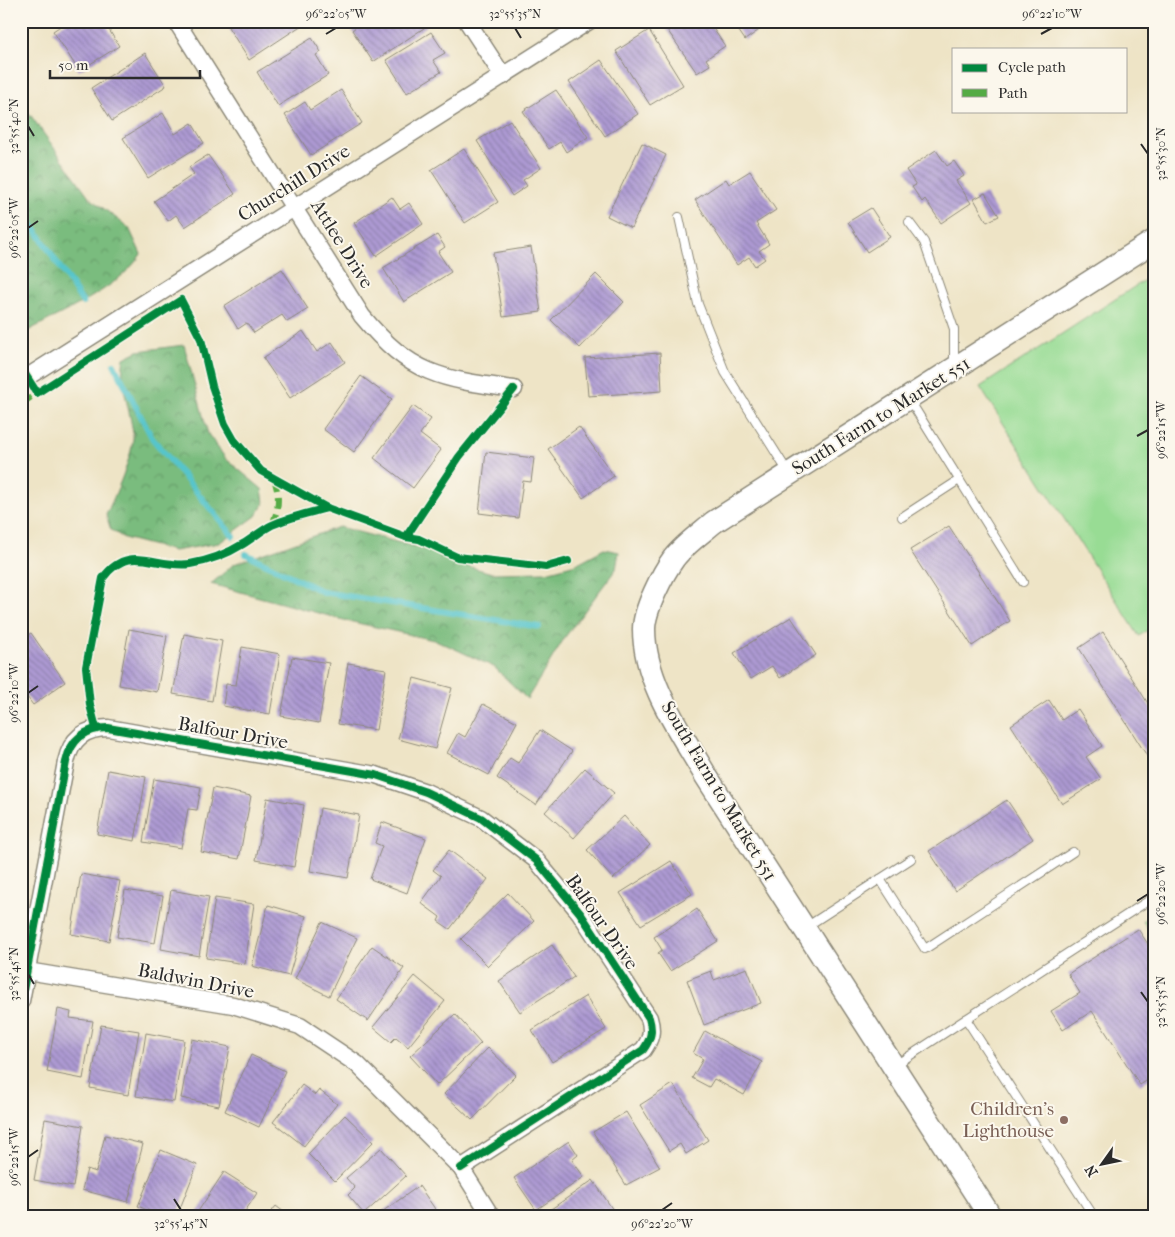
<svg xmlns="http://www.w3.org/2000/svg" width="1175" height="1237" viewBox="0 0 1175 1237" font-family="'IM FELL French Canon',serif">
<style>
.green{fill:#98dc94;stroke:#628460}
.forest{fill:url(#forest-crowns);stroke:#527454}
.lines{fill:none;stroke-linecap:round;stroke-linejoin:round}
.stream{stroke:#57c5cb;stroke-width:6}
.building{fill:url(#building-back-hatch)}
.service-casing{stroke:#8c8878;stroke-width:10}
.minor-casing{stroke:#8c8878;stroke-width:19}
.secondary-casing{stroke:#8c8878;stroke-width:25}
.service{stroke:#fff;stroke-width:8}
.minor{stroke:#fff;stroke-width:16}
.secondary{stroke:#fff;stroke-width:22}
.quiet{stroke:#54ab44;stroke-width:6;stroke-dasharray:12 6;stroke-linecap:butt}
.cycleway-casing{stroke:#fbf7ec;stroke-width:11}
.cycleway{stroke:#00873e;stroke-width:8}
.ticks{fill:none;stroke:#2b2b2b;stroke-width:2}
.education-dot{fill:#8d6e63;stroke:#fbf7ec;stroke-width:2}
.labels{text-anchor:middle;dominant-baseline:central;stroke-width:4;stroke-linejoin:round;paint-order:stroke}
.street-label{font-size:19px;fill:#2b2b2b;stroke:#fbf7ec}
.education-label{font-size:19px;fill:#785e54;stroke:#fbf7ec;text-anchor:end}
.neatline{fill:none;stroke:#2b2b2b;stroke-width:2}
.ticks-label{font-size:12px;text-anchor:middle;fill:#2b2b2b}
</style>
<defs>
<pattern id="forest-crowns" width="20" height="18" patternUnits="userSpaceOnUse" patternTransform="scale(1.25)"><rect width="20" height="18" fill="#7abc7e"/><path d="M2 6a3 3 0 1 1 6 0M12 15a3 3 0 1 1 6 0" fill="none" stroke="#649967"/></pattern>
<pattern id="building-back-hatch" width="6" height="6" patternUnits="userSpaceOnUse" patternTransform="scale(1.25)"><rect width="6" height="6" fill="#ad9ad3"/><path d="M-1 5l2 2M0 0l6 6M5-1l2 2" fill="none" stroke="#8d7eab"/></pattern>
</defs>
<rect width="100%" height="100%" fill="#fbf7ec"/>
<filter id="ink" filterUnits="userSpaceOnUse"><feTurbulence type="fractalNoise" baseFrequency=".02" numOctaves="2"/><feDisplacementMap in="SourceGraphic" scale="10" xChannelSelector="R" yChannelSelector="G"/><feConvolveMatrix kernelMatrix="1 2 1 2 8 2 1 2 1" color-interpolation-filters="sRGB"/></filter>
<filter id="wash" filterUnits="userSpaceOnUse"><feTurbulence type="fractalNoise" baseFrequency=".0096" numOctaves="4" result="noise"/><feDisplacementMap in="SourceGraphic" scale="20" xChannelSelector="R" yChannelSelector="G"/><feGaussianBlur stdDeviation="1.12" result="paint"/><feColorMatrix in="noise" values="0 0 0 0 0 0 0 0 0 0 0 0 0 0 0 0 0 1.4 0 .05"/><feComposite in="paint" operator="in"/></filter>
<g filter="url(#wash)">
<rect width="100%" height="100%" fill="#eee4c6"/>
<g class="green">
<polygon points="1154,274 1154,626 1139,636 980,387"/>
<polygon points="1154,913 1154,938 1143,921"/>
</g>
<g class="forest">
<path d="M 21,102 L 90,198 L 129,228 L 141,254 C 119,289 62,312 26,332 L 21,302 Z"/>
<path d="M 184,345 L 208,434 L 226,459 L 262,489 L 264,503 L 256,516 L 219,543 L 174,551 L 124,538 L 111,530 L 106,515 C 114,498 135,451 133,434 C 130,408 119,385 124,358 L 138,351 Z"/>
<polygon points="339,527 431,551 460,564 492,573 546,572 576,564 604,549 619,552 616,569 565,637 527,699 494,667 438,641 344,620 211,584 234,564"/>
</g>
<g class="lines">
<g class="stream">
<polyline points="21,207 83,303"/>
<polyline points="114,364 152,438 233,536"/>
<polyline points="246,554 323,592 539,627"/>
</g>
</g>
<g id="blocks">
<g class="building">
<polygon points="68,21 111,21 106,25 119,46 79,71 53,31"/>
<polygon points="236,21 299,21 302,25 249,60 228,27"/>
<polygon points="364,21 424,21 427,26 373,62 352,30"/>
<polygon points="661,21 708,21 725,46 706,59 710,65 697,73"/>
<polygon points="732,21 772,21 745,40"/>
<polygon points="649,30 683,85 650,105 616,51"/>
<polygon points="431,32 445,53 433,60 441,72 407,93 386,60"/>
<polygon points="312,38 321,52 316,55 328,75 278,106 257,72"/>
<polygon points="145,53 166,86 112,121 91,88"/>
<polygon points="601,60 638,114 605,136 569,82"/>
<polygon points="341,90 362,123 311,155 285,115 305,102 310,110"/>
<polygon points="556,90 588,137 566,152 560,142 549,149 523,111"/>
<polygon points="163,113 175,134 192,123 204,143 148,178 123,138"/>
<polygon points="510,120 541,168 523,180 527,186 512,196 477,141"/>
<polygon points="642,143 666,155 631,228 607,216"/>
<polygon points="464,149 498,202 465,223 431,170"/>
<polygon points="936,150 947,166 954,161 964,176 956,181 971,203 941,223 925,199 922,202 912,187 916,185 906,170"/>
<polygon points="208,155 235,194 185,227 176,215 168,221 154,201 194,174 189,167"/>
<polygon points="750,171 776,210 756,223 769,244 759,251 765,259 755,266 749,257 737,265 695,200 726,179 729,184"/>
<polygon points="985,193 999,216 987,222 974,199"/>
<polygon points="392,197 400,209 409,203 423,224 376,256 354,223"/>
<polygon points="871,208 890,237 867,252 848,222"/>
<polygon points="437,235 445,247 438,252 451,272 404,302 383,268"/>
<polygon points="531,247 541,312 503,317 493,253"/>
<polygon points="282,269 308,309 287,322 282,315 254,333 247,323 238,329 224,306"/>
<polygon points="596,274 624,302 580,348 551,320"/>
<polygon points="303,331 317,352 332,342 345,362 290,398 263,358"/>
<polygon points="660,353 662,391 588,396 585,358"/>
<polygon points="361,376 392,399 354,452 323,429"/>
<polygon points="413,406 431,419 420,434 441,450 413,488 374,458"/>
<polygon points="579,427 614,476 583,498 548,449"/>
<polygon points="486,452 534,458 531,482 523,481 518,518 479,513"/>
<polygon points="949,526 1010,621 972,646 910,550"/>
<polygon points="791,617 816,655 780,678 772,666 751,679 734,653"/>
<polygon points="129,629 167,636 157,692 119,685"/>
<polygon points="1103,632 1154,713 1154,767 1079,648"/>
<polygon points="31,633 65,682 33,705 21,689 21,639"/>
<polygon points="184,634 222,641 212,701 173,694"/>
<polygon points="242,647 280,654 270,714 223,706 226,684 236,685"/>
<polygon points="292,657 329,663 319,723 281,716"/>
<polygon points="348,663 386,669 376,730 338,724"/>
<polygon points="414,678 452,688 435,749 398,739"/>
<polygon points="1049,700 1062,720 1078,709 1102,746 1086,757 1101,779 1062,804 1011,725"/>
<polygon points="483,704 517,722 489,775 447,753 458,733 465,737"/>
<polygon points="540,730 572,751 536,805 497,778 510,758 518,763"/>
<polygon points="585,768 614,793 574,838 545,812"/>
<polygon points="108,770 146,777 135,841 97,834"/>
<polygon points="154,779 201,787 197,810 188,809 181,848 143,842"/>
<polygon points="213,788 251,796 239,859 201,852"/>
<polygon points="267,798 304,805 294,867 256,860"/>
<polygon points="1007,800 1033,839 955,891 929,851"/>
<polygon points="320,808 359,815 348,878 310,871"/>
<polygon points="624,816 650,845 613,879 587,850"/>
<polygon points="382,822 426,838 407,893 370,879 382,846 375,843"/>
<polygon points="449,850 488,879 450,929 438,921 440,917 421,903 441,876 433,870"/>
<polygon points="671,861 692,894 641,925 620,893"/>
<polygon points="81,874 120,881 109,941 71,934"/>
<polygon points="125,890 163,896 155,943 117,937"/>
<polygon points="171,890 209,897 199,956 161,949"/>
<polygon points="508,893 534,921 488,966 461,939"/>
<polygon points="215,898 254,904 245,964 206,958"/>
<polygon points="268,905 306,916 289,976 252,966"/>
<polygon points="697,909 718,941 670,971 658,953 662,950 654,937"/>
<polygon points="322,922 357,938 329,996 295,979"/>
<polygon points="1138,929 1154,953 1154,1076 1140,1085 1092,1011 1063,1030 1051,1011 1080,993 1068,974"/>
<polygon points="552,945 574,977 520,1012 499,981"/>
<polygon points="372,946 404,968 368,1021 336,999"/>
<polygon points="747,968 761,1003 704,1025 687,980 711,971 714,980"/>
<polygon points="415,976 445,1001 408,1047 396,1037 391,1042 373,1027"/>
<polygon points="586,996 606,1029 552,1062 532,1030"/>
<polygon points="58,1009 71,1012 70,1018 93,1021 83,1079 47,1072"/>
<polygon points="455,1014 481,1043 437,1085 410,1056"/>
<polygon points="101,1025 139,1031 128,1095 90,1088"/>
<polygon points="705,1031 762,1062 744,1095 714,1079 709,1087 692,1078 703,1059 693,1053"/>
<polygon points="146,1033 184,1040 174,1102 136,1096"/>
<polygon points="192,1039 230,1047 219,1106 181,1098"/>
<polygon points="488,1048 516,1075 472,1120 444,1094"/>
<polygon points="251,1055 285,1071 259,1127 225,1111"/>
<polygon points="673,1084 708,1140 686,1154 680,1144 669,1151 640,1105"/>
<polygon points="302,1085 315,1095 319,1090 337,1104 304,1146 273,1122"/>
<polygon points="626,1112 660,1167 626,1185 593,1132"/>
<polygon points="345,1115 373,1142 335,1181 308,1154"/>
<polygon points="45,1119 83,1126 73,1187 34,1180"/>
<polygon points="105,1135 143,1144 128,1202 82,1190 87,1169 96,1172"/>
<polygon points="569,1141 578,1155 572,1160 584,1177 536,1210 514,1178"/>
<polygon points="381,1148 406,1176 364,1214 348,1195 355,1188 346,1178"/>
<polygon points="161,1150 197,1165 177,1216 161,1216 138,1206"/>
<polygon points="224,1172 257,1193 242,1216 195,1216"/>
<polygon points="593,1180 615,1213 611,1216 541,1216"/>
<polygon points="419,1186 440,1216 376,1216"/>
<polygon points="276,1206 289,1216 268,1216"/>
</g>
</g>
</g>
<g filter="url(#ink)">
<use href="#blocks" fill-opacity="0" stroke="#8c8878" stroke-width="1"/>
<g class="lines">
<defs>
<g id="service">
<polyline points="679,217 698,304 725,372 788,472"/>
<polyline points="909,222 924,242 954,329 954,365"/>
<polyline points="909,399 1023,582"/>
<polyline points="902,517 959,480"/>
<polyline points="880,879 925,949 1073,852"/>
<polyline points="806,927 911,859"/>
<polyline points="966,1019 1154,897"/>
<polyline points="894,1066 966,1019 1091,1212 1085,1216"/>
<polyline points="1146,1216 1154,1211"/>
</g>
<g id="minor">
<path d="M 176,21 L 362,316 C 411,375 440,379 514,389"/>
<polyline points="467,21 503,76"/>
<polyline points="21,381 589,21"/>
<polyline points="21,970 233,1005 300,1026 357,1064 461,1168 491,1216"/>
<path d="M 21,1001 L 66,762 C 71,739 85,728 108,728 L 376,775 L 426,792 L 481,818 L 536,860 L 580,913 L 649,1018 C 653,1031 651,1039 643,1050 L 461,1168"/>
</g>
<path id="secondary" d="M 990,1216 L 706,776 C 680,731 644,682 644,629 C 644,610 663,573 674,558 C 684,545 701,533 714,522 L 1154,241"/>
</defs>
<use href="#service" class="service-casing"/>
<use href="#minor" class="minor-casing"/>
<use href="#secondary" class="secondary-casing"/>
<use href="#service" class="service"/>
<use href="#minor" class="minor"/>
<use href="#secondary" class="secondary"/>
<g class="quiet">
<polyline points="21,404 37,393"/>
<path d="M 272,525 C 279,508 280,497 274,479"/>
</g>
<defs>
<g id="cycleway">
<polyline points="21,368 37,393 181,300 201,339 212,386 225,424 234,440 261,471 327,508 406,537 419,539 457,557 546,567 568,561"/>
<polyline points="406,537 459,457 514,389"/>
<path d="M 96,728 L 90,705 L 86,667 L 103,578 C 129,542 156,569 190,564 C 208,561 227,554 243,544 C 253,538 262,530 272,525 C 289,517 309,513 327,508"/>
<path d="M 21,1001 L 66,762 C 71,739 85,728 108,728 L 376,775 L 426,792 L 481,818 L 536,860 L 580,913 L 649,1018 C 653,1031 651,1039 643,1050 L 461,1168"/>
</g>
</defs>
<use href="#cycleway" class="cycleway-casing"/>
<use href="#cycleway" class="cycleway"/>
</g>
</g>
<path class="ticks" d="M 515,28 L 521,38M 326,34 L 336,28M 1041,34 L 1052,28M 28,126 L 34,136M 1141,144 L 1148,154M 28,228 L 38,221M 1137,436 L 1148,430M 28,693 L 38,686M 1137,901 L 1148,894M 28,974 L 34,984M 1141,992 L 1148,1002M 28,1157 L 38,1150M 174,1199 L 181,1210M 662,1210 L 672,1203"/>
<circle class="education-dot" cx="1064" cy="1120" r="5"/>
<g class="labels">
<g class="street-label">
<text transform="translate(294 183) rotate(-32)">Churchill Drive</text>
<text transform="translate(342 244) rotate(58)">Attlee Drive</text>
<text transform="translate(881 416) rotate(-32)">South Farm to Market 551</text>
<text transform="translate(233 733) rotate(10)">Balfour Drive</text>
<text transform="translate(719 791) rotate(59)">South Farm to Market 551</text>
<text transform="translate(602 922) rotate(55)">Balfour Drive</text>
<text transform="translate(196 981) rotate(11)">Baldwin Drive</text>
</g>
<g class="education-label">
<text x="1054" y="1109">Children’s<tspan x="1054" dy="22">Lighthouse</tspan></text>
</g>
</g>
<rect width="1175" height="1237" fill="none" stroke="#fbf7ec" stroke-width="55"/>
<rect x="952" y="48" width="175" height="65" fill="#fbf7ec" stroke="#a8a59f"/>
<rect x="962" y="64" width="25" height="8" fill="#00873e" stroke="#a8a59f"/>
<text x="998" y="72" font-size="15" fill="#2b2b2b">Cycle path</text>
<rect x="962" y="89" width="25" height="8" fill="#54ab44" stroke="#a8a59f"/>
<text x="998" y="98" font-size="15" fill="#2b2b2b">Path</text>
<g transform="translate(1102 1164) rotate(237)" stroke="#fbf7ec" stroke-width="4" paint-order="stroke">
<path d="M0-4L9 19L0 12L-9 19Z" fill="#2b2b2b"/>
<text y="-8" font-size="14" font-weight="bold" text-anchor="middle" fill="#2b2b2b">N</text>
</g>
<path d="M50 70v8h150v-8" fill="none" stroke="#2b2b2b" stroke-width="2.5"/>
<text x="58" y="70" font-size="15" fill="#2b2b2b" stroke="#fbf7ec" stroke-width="4" paint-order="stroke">50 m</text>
<rect x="28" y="28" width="1120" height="1182" class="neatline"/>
<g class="ticks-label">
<text x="336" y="18">96°22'05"W</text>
<text x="515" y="18">32°55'35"N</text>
<text x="1052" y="18">96°22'10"W</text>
<text transform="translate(14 126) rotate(-90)" y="4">32°55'40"N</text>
<text transform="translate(1161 154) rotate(-90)" y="4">32°55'30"N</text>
<text transform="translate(14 228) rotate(-90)" y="4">96°22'05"W</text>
<text transform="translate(1161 430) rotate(-90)" y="4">96°22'15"W</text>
<text transform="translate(14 693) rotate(-90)" y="4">96°22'10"W</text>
<text transform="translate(1161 894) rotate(-90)" y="4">96°22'20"W</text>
<text transform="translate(14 974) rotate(-90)" y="4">32°55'45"N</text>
<text transform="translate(1161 1002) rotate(-90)" y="4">32°55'35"N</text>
<text transform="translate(14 1157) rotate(-90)" y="4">96°22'15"W</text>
<text x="181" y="1228">32°55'45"N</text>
<text x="662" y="1228">96°22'20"W</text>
</g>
</svg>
